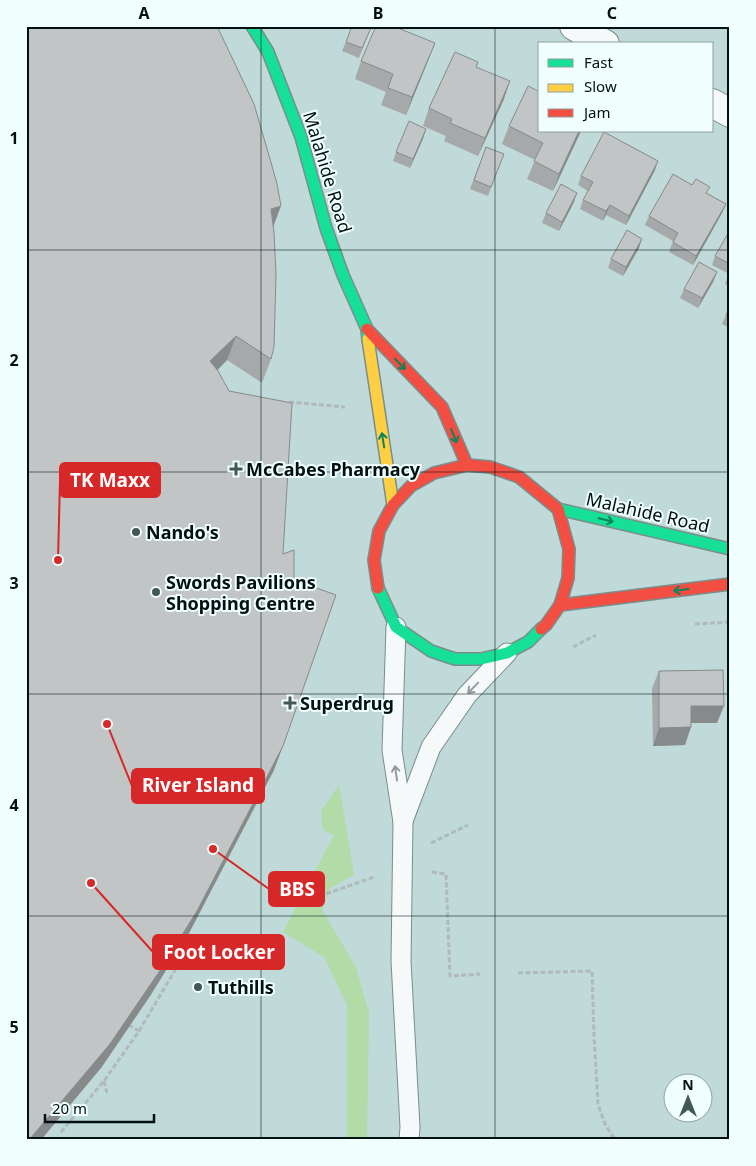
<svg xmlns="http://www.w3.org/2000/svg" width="756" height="1166" viewBox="0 0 756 1166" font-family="'Noto Sans',sans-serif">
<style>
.green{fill:#b2dba8}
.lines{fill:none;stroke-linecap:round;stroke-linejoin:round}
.lane-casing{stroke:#798e8d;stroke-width:21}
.street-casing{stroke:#798e8d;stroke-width:30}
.fast-casing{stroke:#798e8d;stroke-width:14}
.slow-casing{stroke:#798e8d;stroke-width:14}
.jam-casing{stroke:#798e8d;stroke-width:14}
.path{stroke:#b0bab9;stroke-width:3;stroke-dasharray:5 2.5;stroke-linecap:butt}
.lane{stroke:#f5f9f9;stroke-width:19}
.street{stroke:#f5f9f9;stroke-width:28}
.fast{stroke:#16e098;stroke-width:11}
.slow{stroke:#ffcf43;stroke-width:11}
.jam{stroke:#f24e42;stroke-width:11}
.wall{fill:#a6a9a9}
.shaded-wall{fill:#878a8a}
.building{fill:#c1c5c5;stroke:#878a8a}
.oneway{stroke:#0d835b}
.oneway2{stroke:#939c9c}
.grid{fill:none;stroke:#011111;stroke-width:1;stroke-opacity:0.55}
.poi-dot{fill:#445757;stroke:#f0fefd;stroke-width:2}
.labels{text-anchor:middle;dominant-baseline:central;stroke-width:4;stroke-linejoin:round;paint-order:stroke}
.street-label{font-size:18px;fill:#011111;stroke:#f0fefd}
.poi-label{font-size:18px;font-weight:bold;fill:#011111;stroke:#f0fefd;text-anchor:start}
.leader{fill:none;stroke:#d62828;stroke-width:2}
.callout-dot{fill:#d62828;stroke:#f0fefd;stroke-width:2}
.callout{fill:#d62828;stroke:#d62828;stroke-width:2}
.callout-label{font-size:19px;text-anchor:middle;font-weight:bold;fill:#fff}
.neatline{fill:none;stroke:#011111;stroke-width:2}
.grid-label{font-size:16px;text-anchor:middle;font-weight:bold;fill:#011111}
</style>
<rect width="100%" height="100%" fill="#bfdad8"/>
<polygon class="green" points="339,785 354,875 330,888 322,910 356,967 369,1013 367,1140 347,1140 347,1005 324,957 283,932 334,835 323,830 321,811"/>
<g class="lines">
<defs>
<g id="lane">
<polyline points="396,627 392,750 403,822 401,961 410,1127 409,1140"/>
<polyline points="403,821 431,747 467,695 507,653"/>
</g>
<g id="street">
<polyline points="574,26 605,44"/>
<polyline points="712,103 730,113"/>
</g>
<g id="fast">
<polyline points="252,26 268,52 301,137 326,228 343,275 367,329 368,339"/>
<polyline points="558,509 730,549"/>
<polyline points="378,588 396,627 431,651 455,659 481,659 507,653 528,642 541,629"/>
</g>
<polyline id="slow" points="368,339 393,505"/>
<g id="jam">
<polyline points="367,329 442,407 467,465"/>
<polyline points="467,465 490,467 519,477 558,509 569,549 568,578 560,605 546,625 541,629"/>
<polyline points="378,588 374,560 379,531 393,505 411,486 434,473 467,465"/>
<polyline points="560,605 730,584"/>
</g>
</defs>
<use href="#lane" class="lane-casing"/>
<use href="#street" class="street-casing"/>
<use href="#fast" class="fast-casing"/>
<use href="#slow" class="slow-casing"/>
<use href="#jam" class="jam-casing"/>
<g class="path">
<polyline points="289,402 345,407"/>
<polyline points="695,624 730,622"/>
<polyline points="573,647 596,635"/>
<polyline points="431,843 468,825"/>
<polyline points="432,872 446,874 450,976 480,974"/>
<polyline points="298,904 374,877"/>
<polyline points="518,973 592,971 594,1035 598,1104 605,1124 615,1140"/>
<polyline points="139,1031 190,945 203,952"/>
<polyline points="104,1081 107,1093"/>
<polyline points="61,1132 104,1081 139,1031 129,1025"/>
</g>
<use href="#lane" class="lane"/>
<use href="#street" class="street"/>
<use href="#fast" class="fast"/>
<use href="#slow" class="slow"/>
<use href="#jam" class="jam"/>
</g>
<g class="wall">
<polygon points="26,26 273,227 271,359 262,383 227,360 217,370 283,554 274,770 188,935 150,996 101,1068"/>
<polygon points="371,28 359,58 342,51 346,42"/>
<polygon points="435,43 406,115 381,105 386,92 355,79 361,61"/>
<polygon points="477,67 504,99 478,156 444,141 446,136 423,126 429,108"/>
<polygon points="509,126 540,131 581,131 553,191 527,179 535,160 502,144"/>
<polygon points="426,129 410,168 393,161 396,152"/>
<polygon points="486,147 504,154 488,196 470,189"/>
<polygon points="655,170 626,225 606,215 603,221 580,209 583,200 588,191 578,185 581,176"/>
<polygon points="707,193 726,204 722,213 693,265 669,252 673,241 645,225 649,216"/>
<polygon points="574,202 559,231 542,223 546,213"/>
<polygon points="730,230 730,287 725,284 729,274 712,265 715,256"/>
<polygon points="639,248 623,276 608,268 611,259"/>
<polygon points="717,272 713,282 698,308 680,298 684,289"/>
<polygon points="730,307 730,328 722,324 726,315"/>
<polygon points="659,671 717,723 691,723 685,745 653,746 652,688"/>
</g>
<g class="shaded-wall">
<polygon points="435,43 428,61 406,115 412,97"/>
<polygon points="510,81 504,99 478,156 485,138"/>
<polygon points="426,129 423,139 410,168 413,159"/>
<polygon points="579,131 581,131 553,191 559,174"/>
<polygon points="658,161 655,170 626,225 629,216"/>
<polygon points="577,193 574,202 559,231 562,222"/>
<polygon points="726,204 722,213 693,265 696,256"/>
<polygon points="610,205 606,215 603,221 606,211"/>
<polygon points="281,206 272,230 271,209"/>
<polygon points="642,239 639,248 623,276 626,267"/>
<polygon points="717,272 713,282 698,308 702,298"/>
<polygon points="236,336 227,360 202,386 210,361"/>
<polygon points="691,706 724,706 717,723 685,723"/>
<polygon points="691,727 685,745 653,746 659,728"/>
<polygon points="283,746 274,770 188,935 150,996 101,1068 41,1140 29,1140"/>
</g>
<g class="building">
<polygon points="26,26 217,26 254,104 270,159 277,184 281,206 271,209 274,232 276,274 274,347 271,359 236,336 210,361 218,371 229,391 292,403 283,554 294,550 294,580 336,595 283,746 197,911 159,972 110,1044 29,1140 26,1140"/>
<polygon points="352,26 367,26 371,28 362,48 346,42"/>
<polygon points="376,26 393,26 435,43 412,97 388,88 393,74 361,61"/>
<polygon points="455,52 478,62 476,67 510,81 485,138 450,123 452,119 429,108"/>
<polygon points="528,86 540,92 540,131 579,131 559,174 534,161 543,143 509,126"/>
<polygon points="409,121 426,129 413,159 396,152"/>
<polygon points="604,132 658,161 629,216 610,205 606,211 583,200 593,182 581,176"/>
<polygon points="486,147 504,154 491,187 474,180"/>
<polygon points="673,174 692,185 696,179 710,187 706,193 726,204 696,256 673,242 678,233 649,216"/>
<polygon points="561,184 577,193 562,222 546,213"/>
<polygon points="627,230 642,239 626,267 611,259"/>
<polygon points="730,230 730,264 715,256"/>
<polygon points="699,262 717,272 702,298 684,289"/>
<polygon points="730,307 730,317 726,315"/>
<polygon points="723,670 724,706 691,706 691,727 659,728 659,671"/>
</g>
<defs><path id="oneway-shaft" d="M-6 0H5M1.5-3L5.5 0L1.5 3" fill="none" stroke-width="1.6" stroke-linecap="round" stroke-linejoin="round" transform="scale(1.25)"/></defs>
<g class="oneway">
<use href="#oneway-shaft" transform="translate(400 364) rotate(46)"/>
<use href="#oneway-shaft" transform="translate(454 436) rotate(67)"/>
<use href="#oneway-shaft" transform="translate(383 440) rotate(-99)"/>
<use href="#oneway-shaft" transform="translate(606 520) rotate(13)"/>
<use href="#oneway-shaft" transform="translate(681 590) rotate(173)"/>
</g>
<g class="oneway2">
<use href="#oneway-shaft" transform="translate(473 688) rotate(134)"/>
<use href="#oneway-shaft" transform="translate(396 773) rotate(-98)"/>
</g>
<path class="grid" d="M 261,26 L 261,1140M 495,26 L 495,1140M 26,250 L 730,250M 26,472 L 730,472M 26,694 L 730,694M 26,916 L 730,916"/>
<g class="poi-dot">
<path d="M233.5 461.5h5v5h5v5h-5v5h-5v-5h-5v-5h5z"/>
<circle cx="136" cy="532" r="5"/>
<circle cx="156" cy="592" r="5"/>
<path d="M287.5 695.5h5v5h5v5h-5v5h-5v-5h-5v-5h5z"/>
<circle cx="198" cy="987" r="5"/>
</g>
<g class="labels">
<g class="street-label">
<text transform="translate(328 172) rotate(73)">Malahide Road</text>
<text transform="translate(648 512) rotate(13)">Malahide Road</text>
</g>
<g class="poi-label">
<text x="246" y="469">McCabes Pharmacy</text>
<text x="146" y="532">Nando's</text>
<text x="166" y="582">Swords Pavilions<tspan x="166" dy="21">Shopping Centre</tspan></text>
<text x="300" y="703">Superdrug</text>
<text x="208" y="987">Tuthills</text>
</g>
</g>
<path class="leader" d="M58 560L60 480M107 724L132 786M213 849L269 889M91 883L153 952"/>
<g class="callout-dot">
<circle cx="58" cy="560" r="5"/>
<circle cx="107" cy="724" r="5"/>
<circle cx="213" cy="849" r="5"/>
<circle cx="91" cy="883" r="5"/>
</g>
<g class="callout">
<rect x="60" y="463" width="100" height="34" rx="5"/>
<rect x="132" y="769" width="132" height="34" rx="5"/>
<rect x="269" y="872" width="55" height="34" rx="5"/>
<rect x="153" y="935" width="131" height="34" rx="5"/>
</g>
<g class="callout-label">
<text x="110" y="487">TK Maxx</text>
<text x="198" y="792">River Island</text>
<text x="297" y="896">BBS</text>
<text x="219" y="959">Foot Locker</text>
</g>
<rect width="756" height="1166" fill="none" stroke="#f0fefd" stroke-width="55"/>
<rect x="538" y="42" width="175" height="90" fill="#f0fefd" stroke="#909f9f"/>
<rect x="548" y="59" width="25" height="8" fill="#16e098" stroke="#909f9f"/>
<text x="584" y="68" font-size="15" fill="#011111">Fast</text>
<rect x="548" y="84" width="25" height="8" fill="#ffcf43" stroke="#909f9f"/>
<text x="584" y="92" font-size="15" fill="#011111">Slow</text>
<rect x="548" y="109" width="25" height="8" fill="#f24e42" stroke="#909f9f"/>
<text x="584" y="118" font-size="15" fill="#011111">Jam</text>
<g transform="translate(688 1098)"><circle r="24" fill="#f0fefd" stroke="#909f9f"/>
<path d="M0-4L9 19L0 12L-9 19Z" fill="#445757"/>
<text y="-8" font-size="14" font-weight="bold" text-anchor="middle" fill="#011111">N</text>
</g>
<path d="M45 1114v8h109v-8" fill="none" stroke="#011111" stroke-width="2.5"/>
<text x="52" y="1114" font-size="15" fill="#011111" stroke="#f0fefd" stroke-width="4" paint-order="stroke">20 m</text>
<rect x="28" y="28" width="700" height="1110" class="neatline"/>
<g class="grid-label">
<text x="144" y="19">A</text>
<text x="378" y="19">B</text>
<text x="612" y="19">C</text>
<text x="14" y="144">1</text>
<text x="14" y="366">2</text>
<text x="14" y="589">3</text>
<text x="14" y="811">4</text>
<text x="14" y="1033">5</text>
</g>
</svg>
